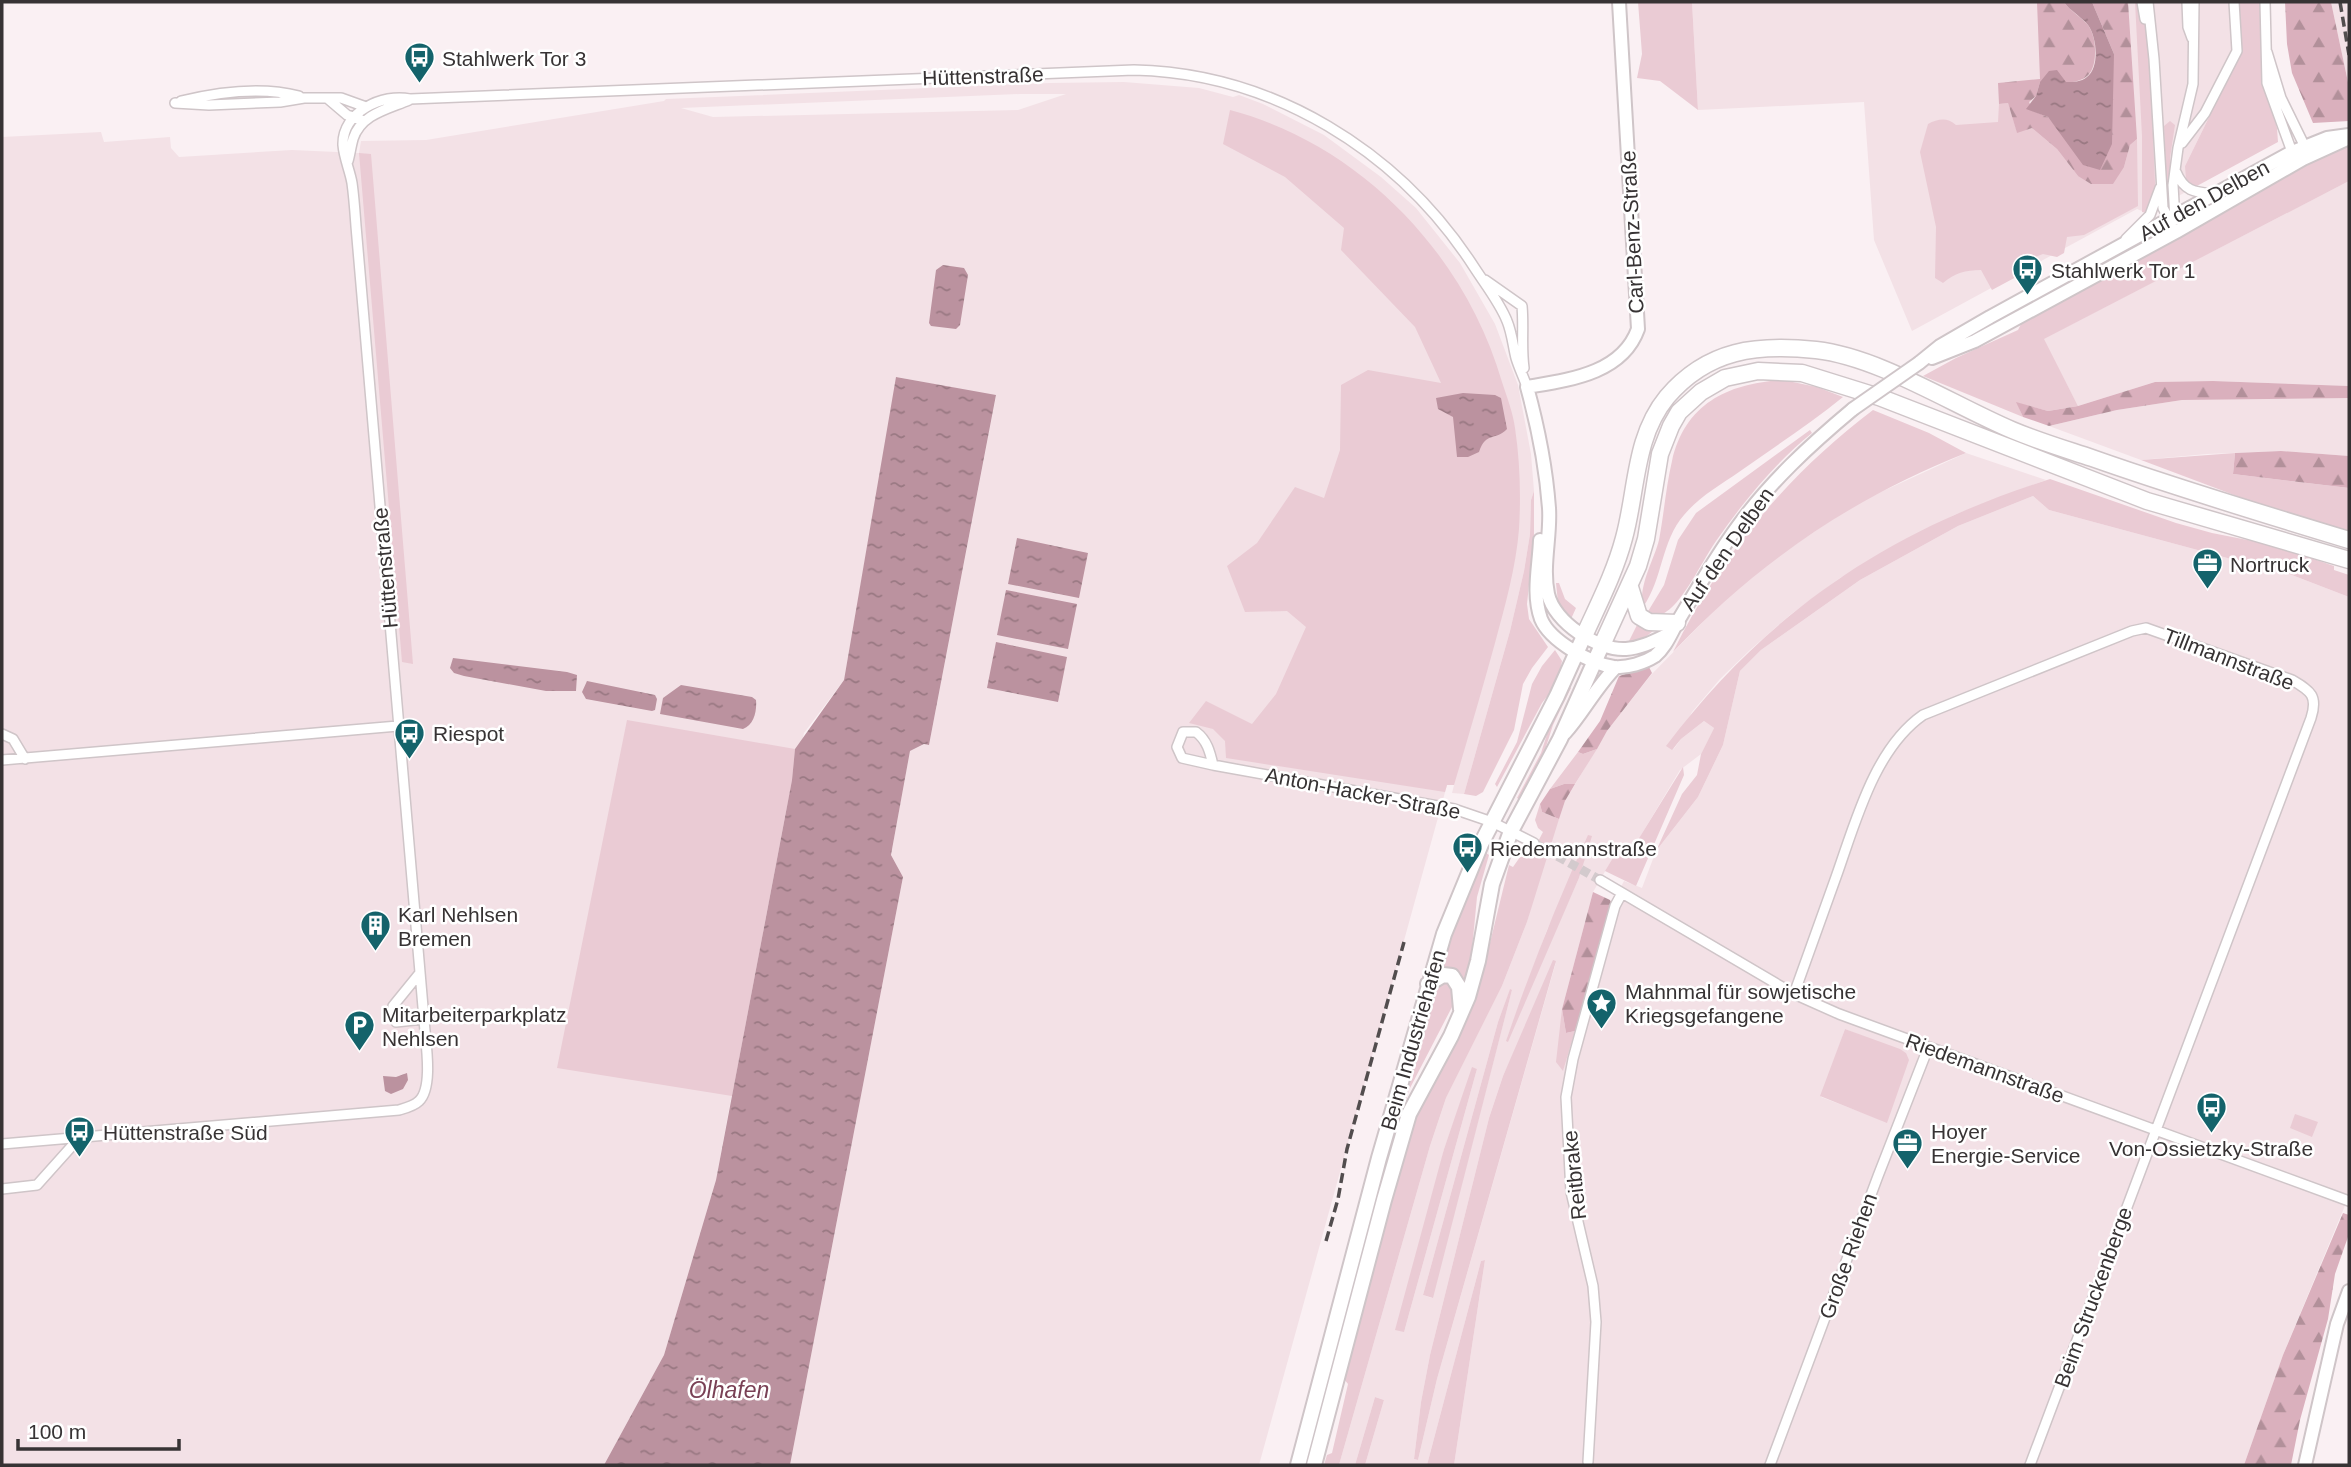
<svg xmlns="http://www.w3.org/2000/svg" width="2351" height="1467" viewBox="0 0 2351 1467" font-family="Helvetica,sans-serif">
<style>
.built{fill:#f3e1e6;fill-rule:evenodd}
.green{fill:#eacbd4}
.forest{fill:url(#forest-firs)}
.water{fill:url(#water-ripples)}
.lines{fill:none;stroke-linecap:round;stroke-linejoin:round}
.street-tunnel{stroke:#d3cacd;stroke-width:9;stroke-dasharray:9 4.5;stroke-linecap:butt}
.street-casing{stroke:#cfc5c8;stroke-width:12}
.secondary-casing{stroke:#cfc5c8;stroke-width:16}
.primary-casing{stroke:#cfc5c8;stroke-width:18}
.highway-casing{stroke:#cfc5c8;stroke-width:19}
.street{stroke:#fff;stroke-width:9}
.secondary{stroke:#fff;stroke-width:12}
.primary{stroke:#fff;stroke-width:14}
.highway{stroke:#fff;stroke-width:16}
.rail{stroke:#524d4e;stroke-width:3.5;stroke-dasharray:10 5;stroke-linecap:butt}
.secondary-bridge-casing{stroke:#cfc5c8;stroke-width:16;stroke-linecap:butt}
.secondary-bridge{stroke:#fff;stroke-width:12}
.labels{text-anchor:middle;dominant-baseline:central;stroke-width:5;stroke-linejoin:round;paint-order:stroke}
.poi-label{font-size:21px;fill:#373334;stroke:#fff;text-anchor:start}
.street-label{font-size:21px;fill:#373334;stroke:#fff}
.water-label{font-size:23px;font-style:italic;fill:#794055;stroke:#fff}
</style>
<defs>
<pattern id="forest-firs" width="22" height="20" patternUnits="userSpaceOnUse" patternTransform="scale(1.75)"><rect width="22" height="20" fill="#dab0bd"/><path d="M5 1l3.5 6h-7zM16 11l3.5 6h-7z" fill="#b2909a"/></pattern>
<pattern id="water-ripples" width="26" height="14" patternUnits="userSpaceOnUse" patternTransform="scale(1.75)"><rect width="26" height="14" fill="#bb929f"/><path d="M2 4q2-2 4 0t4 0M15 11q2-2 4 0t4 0" fill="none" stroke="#997882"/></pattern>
</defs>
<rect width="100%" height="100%" fill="#faf0f3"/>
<path class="built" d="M 1692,2 L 2238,2 L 2241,52 L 2185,166 L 2195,187 L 2147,213 L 2137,209 L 1912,331 L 1874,240 L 1864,102 L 1698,110 Z
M 2331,2 L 2346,2 L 2349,22 L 2349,87 Z
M 1124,82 L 1199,88 L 1233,97 L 1239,95 L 1263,104 L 1324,135 L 1381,177 L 1416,208 L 1460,263 L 1495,324 L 1518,385 L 1531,454 L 1534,491 L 1531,500 L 1530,534 L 1524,571 L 1510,631 L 1464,794 L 1452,793 L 1454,785 L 1447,785 L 1259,1465 L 790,1465 L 903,877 L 891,855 L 910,751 L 925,744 L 929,745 L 996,396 L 897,377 L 844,680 L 804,733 L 779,840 L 716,1180 L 664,1355 L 604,1465 L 2,1465 L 2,137 L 101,132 L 104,142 L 170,137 L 171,148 L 179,157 L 292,150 L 359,153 L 361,141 L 426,140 L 664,101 L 666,99 L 1050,83 ZM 1020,94 L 1066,94 L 1018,110 L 713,117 L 681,108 Z
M 2349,181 L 2349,386 L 2213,381 L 2155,382 L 2078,406 L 2043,339 Z
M 2259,398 L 2349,398 L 2349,456 L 2281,451 L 2207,454 L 2141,460 L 2049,426 L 2117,410 L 2182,400 Z
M 1966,453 L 2046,480 L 1954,515 L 1840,578 L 1790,615 L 1750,650 L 1720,679 L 1692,712 L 1673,750 L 1681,739 L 1704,721 L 1714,728 L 1701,754 L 1680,770 L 1628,857 L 1617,851 L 1593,892 L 1562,1009 L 1563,1070 L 1612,904 L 1624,881 L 1642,888 L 1656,851 L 1698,797 L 1723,745 L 1740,671 L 1761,650 L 1860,580 L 1958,526 L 2033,496 L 2049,510 L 2231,559 L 2261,563 L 2349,597 L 2349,1196 L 2283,1355 L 2244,1465 L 1454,1465 L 1485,1260 L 1481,1261 L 1427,1465 L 1365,1465 L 1384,1400 L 1375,1397 L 1355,1465 L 1339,1465 L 1430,1146 L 1446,1098 L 1502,986 L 1527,922 L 1543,863 L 1565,801 L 1607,731 L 1650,676 L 1735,589 L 1780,555 L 1857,503 ZM 1591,836 L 1579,878 L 1506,1041 L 1547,930 ZM 1556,962 L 1437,1379 L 1418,1460 L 1414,1459 L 1421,1402 L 1430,1355 L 1489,1118 L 1503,1076 ZM 1510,990 L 1512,990 L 1432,1298 L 1423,1295 L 1498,1022 ZM 1845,1029 L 1906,1053 L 1887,1122 L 1821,1097 ZM 1473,1068 L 1477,1069 L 1404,1332 L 1444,1149 Z"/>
<path class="green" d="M 1638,2 L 1692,2 L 1698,110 L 1660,81 L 1637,78 L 1642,54 Z
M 2135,2 L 2141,2 L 2149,40 L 2155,183 L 2155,194 L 2147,213 L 2142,212 L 2142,136 Z
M 2238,2 L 2260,2 L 2264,82 L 2277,128 L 2278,142 L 2195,187 L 2186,179 L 2185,166 L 2241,52 Z
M 2008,103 L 2017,132 L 2032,128 L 2057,149 L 2078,176 L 2124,167 L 2130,145 L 2137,139 L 2138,206 L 2084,235 L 2067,237 L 2064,253 L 2057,257 L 2043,254 L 2027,260 L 2018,276 L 1992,290 L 1981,270 C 1965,270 1955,273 1943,283 L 1935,278 L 1936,227 L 1920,152 L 1928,124 C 1938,119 1947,117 1956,125 L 1998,122 L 1999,104 Z
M 1230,110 C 1360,144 1465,254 1502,382 C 1507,397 1513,413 1515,428 C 1520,461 1521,496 1519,529 C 1516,567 1505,606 1495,643 C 1482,690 1468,738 1454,785 L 1447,785 L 1445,792 L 1226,758 L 1225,741 L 1213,729 L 1189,723 L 1206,701 L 1252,724 L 1276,694 L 1306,627 L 1287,611 L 1245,612 L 1227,566 L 1257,543 L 1295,487 L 1324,498 L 1340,450 L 1341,385 L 1368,370 L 1441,383 L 1415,327 L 1341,250 L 1344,228 L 1285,177 L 1223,144 Z
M 2170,121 L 2175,125 L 2170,158 L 2171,200 L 2167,202 L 2164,126 Z
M 2349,145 L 2349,181 L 2044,339 L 2078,406 L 2048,411 L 2017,403 L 2023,417 L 1923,376 L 1956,358 L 2018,330 L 2021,324 L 2320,158 Z
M 359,153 L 371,154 L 413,664 L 402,662 Z
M 1783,380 L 1817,387 L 1843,397 C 1810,424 1774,447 1739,472 C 1720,485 1699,497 1684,515 C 1661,541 1663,579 1643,607 C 1638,586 1654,560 1659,540 C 1664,514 1666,486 1672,461 C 1685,403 1729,383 1783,380 Z
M 1873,410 L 1929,433 L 1966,453 C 1852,498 1757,563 1673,652 C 1720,556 1787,475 1873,410 Z
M 1810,430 L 1812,433 C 1775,463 1743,502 1716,541 C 1703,560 1687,594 1671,608 C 1663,615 1656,618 1647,613 L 1664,585 L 1678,540 L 1696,513 Z
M 2235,453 L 2233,474 L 2349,488 L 2349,531 L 2266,507 L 2141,460 Z
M 2050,479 L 2176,523 L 2212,533 L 2273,545 L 2334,566 L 2334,570 L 2349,575 L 2349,597 L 2261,563 L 2231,559 L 2049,510 L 2033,496 L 1958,526 L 1860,580 L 1761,650 L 1740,671 L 1723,745 L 1698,797 L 1656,851 L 1682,794 L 1697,775 L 1701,754 L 1714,728 L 1704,721 L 1681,739 L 1672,750 L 1666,746 C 1768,611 1889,530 2050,479 Z
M 1534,491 L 1534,537 L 1527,604 L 1529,619 L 1548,647 L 1532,668 L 1523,684 L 1514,730 L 1483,792 L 1476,796 L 1464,794 L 1510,631 L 1524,571 L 1530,534 L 1531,500 Z
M 1556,583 L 1559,583 L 1565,599 L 1576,608 L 1571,619 L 1558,603 Z
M 1638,623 L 1653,631 L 1643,639 L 1628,643 Z
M 1555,650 L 1562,661 L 1558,682 L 1542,703 L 1497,787 L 1495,784 L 1517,742 L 1532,684 L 1542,666 Z
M 1568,686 L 1571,688 L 1553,725 L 1543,756 L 1520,800 L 1517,798 L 1541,753 L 1550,725 Z
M 627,720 L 795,749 L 792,780 L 732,1096 L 557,1068 Z
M 1597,749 L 1575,784 L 1564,784 L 1550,789 L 1578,752 L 1583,754 Z
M 1683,767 L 1684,775 L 1636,886 L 1605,871 L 1617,851 L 1628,856 Z
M 1540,804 L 1542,812 L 1559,819 L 1527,922 L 1502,986 L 1446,1098 L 1430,1146 L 1339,1465 L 1324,1465 L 1327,1455 L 1332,1453 L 1348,1384 L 1344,1379 L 1385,1217 L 1416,1114 L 1463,1027 L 1488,951 L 1509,865 L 1513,867 L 1520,857 L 1531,855 L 1543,832 L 1538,828 L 1535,820 Z
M 1588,835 L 1592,836 L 1579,878 L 1508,1042 L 1506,1041 C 1530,971 1557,902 1588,835 Z
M 1485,852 L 1489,855 L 1477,897 L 1470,970 L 1465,985 L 1454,970 L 1441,967 L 1449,938 Z
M 1553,960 L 1556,961 L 1437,1379 L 1418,1460 L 1414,1459 L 1421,1402 L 1430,1355 L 1489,1118 L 1503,1076 Z
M 1443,982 C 1455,985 1454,996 1452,1007 L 1409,1090 L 1398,1126 L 1308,1465 L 1305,1465 L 1430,998 L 1438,985 Z
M 1510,989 L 1512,990 L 1433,1298 L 1423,1295 L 1498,1022 Z
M 1562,1009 L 1566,1033 L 1575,1031 L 1563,1071 L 1556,1062 Z
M 1845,1029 L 1900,1049 L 1906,1053 L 1909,1060 L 1887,1123 L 1820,1096 Z
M 1472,1067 L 1477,1069 L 1404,1332 L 1395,1330 L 1444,1149 Z
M 2295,1114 L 2318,1122 L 2312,1137 L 2290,1128 Z
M 1485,1260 L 1454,1465 L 1427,1465 L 1481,1261 Z
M 1375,1397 L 1384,1400 L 1365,1465 L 1355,1465 Z"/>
<path class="forest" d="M 2037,2 L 2064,2 C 2070,11 2080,16 2087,24 C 2093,31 2095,42 2095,50 C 2096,89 2069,82 2040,82 L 2036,96 L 2029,102 L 2033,111 L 2048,117 L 2066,139 L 2114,54 L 2092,2 L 2128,2 L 2137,139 L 2130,145 L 2124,167 L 2113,184 L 2091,184 L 2078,176 L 2057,149 L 2032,128 L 2017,133 L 2008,103 L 1999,104 L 1998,83 L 2040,79 Z
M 2285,2 L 2331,2 L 2349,87 L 2349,121 L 2313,123 L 2292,73 L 2287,44 Z
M 2213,381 L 2349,386 L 2349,398 L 2182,400 L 2117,410 L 2049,426 L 2023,417 L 2016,402 L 2048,411 L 2078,406 L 2155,382 Z
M 2281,451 L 2349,456 L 2349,488 L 2233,474 L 2235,453 Z
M 1649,667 L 1652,673 L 1607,731 L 1597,749 L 1583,754 L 1578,752 L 1600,721 L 1619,676 Z
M 1564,784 L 1575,784 L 1565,801 L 1559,819 L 1542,812 L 1540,804 L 1550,789 Z
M 1593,892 L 1610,900 L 1612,904 L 1575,1031 L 1566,1033 L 1562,1009 Z
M 2343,1213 L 2349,1215 L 2349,1234 L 2335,1274 L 2328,1319 L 2300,1420 L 2291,1465 L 2244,1465 L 2283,1355 Z"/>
<path class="water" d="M 2064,2 L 2092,2 L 2114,54 L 2112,144 L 2100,170 L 2083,165 L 2048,117 L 2026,109 L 2036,96 L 2040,82 L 2049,71 L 2057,70 L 2066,82 C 2073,82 2081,82 2087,77 C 2100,67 2097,37 2088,25 C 2081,16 2070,11 2064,2 Z
M 943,265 L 964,268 L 968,275 L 960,325 L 956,329 L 931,326 L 929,323 L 936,270 Z
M 896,377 L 996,395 L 929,745 L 924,744 L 910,751 L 891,855 L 903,877 L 790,1465 L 604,1465 L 664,1355 L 716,1180 L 792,780 L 795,749 L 844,680 Z
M 1463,393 L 1495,395 L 1501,398 L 1507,429 C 1496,441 1486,431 1479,452 L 1468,457 L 1457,457 L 1453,417 L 1438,409 L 1436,398 Z
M 1017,538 L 1088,553 L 1079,598 L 1008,584 Z
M 1006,590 L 1077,604 L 1068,649 L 997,635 Z
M 996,642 L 1067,657 L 1058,702 L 987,688 Z
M 453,658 L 567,672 L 577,675 L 576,691 L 546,691 L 464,676 L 454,673 L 450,668 Z
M 587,681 L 655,695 L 657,699 L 655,710 L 652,711 L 586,699 L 582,692 Z
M 681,685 L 752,697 L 756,700 C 757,711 754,725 743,729 L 660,714 L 663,698 Z
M 407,1073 L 408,1080 L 403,1089 L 391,1094 L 385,1091 L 383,1076 L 396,1077 Z"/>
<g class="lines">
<path class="street-tunnel" d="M 1534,843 L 1600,880"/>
<defs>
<path id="street" d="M 2142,2 L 2145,19
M 2148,2 L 2154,59 L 2163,208 L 2176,232
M 2187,2 L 2188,27 L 2192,38
M 2265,2 L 2267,83 L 2292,152 L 2296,154
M 2267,52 L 2281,98 L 2305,147 L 2304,151
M 327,98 L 347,115 L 360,119
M 181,101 C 218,92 261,86 299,96
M 175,103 L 209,105 L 280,102 L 304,98 L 341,98 L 366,107
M 2182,143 L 2205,113 L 2237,51 L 2234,2
M 348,161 C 350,154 351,146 353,139 C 361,114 388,109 409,100
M 2176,172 C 2184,191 2194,192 2213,194
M 2175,220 L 2173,185 L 2178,148 L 2193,84 L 2194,2
M 2126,239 L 2150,215 L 2160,188
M 1485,280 L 1522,306 C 1524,327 1521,347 1524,368
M 2,734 L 13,739 L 25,759
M 2,760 L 398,726
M 1213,765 C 1210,752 1207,740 1196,732 L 1183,732 L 1177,747 L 1182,758 L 1213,765 L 1454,809 L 1492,822 L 1534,843
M 1600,880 L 1794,994 L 1839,1014 L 2349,1201
M 419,974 L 393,1006 L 396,1022 L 424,1019
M 1794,994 C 1808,955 1822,916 1836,877 C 1855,824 1874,749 1923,715 L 2132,631 L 2146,628 L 2292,680 C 2311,691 2318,696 2311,718 L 2030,1465
M 2,1144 L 399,1110 C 406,1108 414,1106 419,1101 C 434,1087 425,1039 424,1019 L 356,226 C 355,212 354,197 352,183 C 350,171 344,158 343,145 C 342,112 383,93 410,99 L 1134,70 C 1273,73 1399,151 1474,267 C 1485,284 1500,303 1507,321 C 1512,333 1513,346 1516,358 C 1519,368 1524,378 1527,387
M 2,1189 L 37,1185 L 80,1137
M 1588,1462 L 1596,1322 L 1593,1286 L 1571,1192 L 1566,1097 L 1573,1059 L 1615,906 L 1622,893
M 1770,1465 L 1878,1176 L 1928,1048"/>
<path id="secondary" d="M 1619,2 L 1638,329 C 1622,374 1568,380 1527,387 C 1538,427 1546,467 1549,508 C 1551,536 1542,566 1548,594 C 1554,622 1598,651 1626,649 C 1642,648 1656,640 1671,633
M 1932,358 L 1975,341 L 2176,232 L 2303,159 L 2349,138
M 1919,363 L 1940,346 L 1990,317 L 2292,152 L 2327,138 L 2349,135
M 1540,540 C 1539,566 1532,594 1541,619 C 1550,641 1591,664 1614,667 C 1628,668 1644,663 1655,656 C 1666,647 1671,633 1678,621 C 1697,589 1716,556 1738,526 C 1771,481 1810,445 1853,409
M 1565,733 C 1583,713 1596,687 1616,667
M 2305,1465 L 2337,1324 L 2349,1291"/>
<path id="primary" d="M 1428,984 L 1443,975 L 1452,976 L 1459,987 L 1461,1009
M 1298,1465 L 1379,1158 L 1444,934 L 1481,844 L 1557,696 L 1584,636
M 1314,1465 L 1384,1200 L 1409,1114 L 1451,1036 L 1468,997 L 1478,961 L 1492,884 L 1511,831 L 1560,739 L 1602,645"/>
<path id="highway" d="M 1630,587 L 1639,616 L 1649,622 L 1677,623
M 1584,636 C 1599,603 1615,572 1624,538 C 1637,491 1634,437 1667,397 C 1708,349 1757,344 1816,350 C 1879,357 1953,405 2012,430 C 2038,441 2065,449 2092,458 C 2177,488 2263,514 2349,540
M 1602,645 L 1638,566 L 1646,539 L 1660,454 L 1671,426 L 1679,412 L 1701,392 L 1725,378 L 1758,371 L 1802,373 L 1879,397 L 2147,501 L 2349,560"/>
</defs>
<use href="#street" class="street-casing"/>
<use href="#secondary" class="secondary-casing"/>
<use href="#primary" class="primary-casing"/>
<use href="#highway" class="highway-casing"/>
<use href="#street" class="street"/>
<use href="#secondary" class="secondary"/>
<use href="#primary" class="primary"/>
<use href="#highway" class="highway"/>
<path class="rail" d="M 2340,2 L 2349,55
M 1326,1241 L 1338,1199 L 1347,1149 L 1404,942"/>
<defs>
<path id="secondary-bridge" d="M 1853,409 L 1919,363"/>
</defs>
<use href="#secondary-bridge" class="secondary-bridge-casing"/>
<use href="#secondary-bridge" class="secondary-bridge"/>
</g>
<defs>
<symbol id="bus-pin" viewBox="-11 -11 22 30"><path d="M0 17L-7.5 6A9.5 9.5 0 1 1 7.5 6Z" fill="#14636b" stroke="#fff"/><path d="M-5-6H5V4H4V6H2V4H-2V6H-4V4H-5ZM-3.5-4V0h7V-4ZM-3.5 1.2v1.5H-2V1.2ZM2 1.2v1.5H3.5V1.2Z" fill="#fff"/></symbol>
<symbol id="office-pin" viewBox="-11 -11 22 30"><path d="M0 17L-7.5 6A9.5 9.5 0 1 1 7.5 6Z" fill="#14636b" stroke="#fff"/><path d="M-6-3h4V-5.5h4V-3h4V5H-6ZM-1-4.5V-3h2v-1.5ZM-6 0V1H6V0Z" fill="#fff"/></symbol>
<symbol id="building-pin" viewBox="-11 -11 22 30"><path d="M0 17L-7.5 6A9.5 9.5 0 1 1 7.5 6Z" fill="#14636b" stroke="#fff"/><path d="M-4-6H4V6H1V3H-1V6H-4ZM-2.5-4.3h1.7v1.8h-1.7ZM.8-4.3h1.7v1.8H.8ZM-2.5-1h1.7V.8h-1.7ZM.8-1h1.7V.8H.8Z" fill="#fff"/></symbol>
<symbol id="sight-pin" viewBox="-11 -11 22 30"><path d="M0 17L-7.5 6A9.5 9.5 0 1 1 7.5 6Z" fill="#14636b" stroke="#fff"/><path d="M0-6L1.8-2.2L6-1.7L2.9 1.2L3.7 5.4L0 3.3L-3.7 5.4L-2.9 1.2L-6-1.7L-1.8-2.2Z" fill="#fff"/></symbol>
<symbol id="parking-pin" viewBox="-11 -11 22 30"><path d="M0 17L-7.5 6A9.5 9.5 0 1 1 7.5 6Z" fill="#14636b" stroke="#fff"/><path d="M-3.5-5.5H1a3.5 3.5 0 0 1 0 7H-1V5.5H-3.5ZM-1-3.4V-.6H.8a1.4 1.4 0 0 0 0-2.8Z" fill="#fff"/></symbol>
</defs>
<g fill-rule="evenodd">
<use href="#bus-pin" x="402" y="40" width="35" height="47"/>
<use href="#bus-pin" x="2010" y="252" width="35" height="47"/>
<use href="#office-pin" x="2190" y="546" width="35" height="47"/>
<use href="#bus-pin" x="392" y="716" width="35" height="47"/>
<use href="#bus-pin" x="1450" y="830" width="35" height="47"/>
<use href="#building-pin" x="358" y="908" width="35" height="47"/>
<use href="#sight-pin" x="1584" y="986" width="35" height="47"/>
<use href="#parking-pin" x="342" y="1008" width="35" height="47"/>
<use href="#bus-pin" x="2194" y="1090" width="35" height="47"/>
<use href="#bus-pin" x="62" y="1114" width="35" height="47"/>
<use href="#office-pin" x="1890" y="1126" width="35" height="47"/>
</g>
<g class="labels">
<g class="poi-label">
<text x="442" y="58">Stahlwerk Tor 3</text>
<text x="2051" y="270">Stahlwerk Tor 1</text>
<text x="2230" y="564">Nortruck</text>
<text x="433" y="733">Riespot</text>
<text x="1490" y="848">Riedemannstraße</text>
<text x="398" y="914">Karl Nehlsen<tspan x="398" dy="24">Bremen</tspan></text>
<text x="1625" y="991">Mahnmal für sowjetische<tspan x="1625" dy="24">Kriegsgefangene</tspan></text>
<text x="382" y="1014">Mitarbeiterparkplatz<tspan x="382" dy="24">Nehlsen</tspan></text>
<text x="1931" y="1131">Hoyer<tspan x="1931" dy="24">Energie-Service</tspan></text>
<text x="103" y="1132">Hüttenstraße Süd</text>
<text x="2211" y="1148" text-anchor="middle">Von-Ossietzky-Straße</text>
</g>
<g class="street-label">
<text transform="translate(983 76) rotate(-2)">Hüttenstraße</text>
<text transform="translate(2204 200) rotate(-29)">Auf den Delben</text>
<text transform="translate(1632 232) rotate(-93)">Carl-Benz-Straße</text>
<text transform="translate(1727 549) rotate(-55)">Auf den Delben</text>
<text transform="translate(385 568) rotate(-95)">Hüttenstraße</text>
<text transform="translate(2229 659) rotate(21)">Tillmannstraße</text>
<text transform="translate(1363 793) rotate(11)">Anton-Hacker-Straße</text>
<text transform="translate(1413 1040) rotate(-74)">Beim Industriehafen</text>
<text transform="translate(1985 1068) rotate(20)">Riedemannstraße</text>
<text transform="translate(1574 1175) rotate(-96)">Reitbrake</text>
<text transform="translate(1848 1256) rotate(-70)">Große Riehen</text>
<text transform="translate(2093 1297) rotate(-70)">Beim Struckenberge</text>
</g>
<g class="water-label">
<text x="729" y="1390">Ölhafen</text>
</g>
</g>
<rect width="2351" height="1467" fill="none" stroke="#373334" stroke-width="7"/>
<path d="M18 1439v10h161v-10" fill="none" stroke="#373334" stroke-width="3.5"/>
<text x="28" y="1439" font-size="21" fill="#373334" stroke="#ffffff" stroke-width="5" paint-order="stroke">100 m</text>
</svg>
